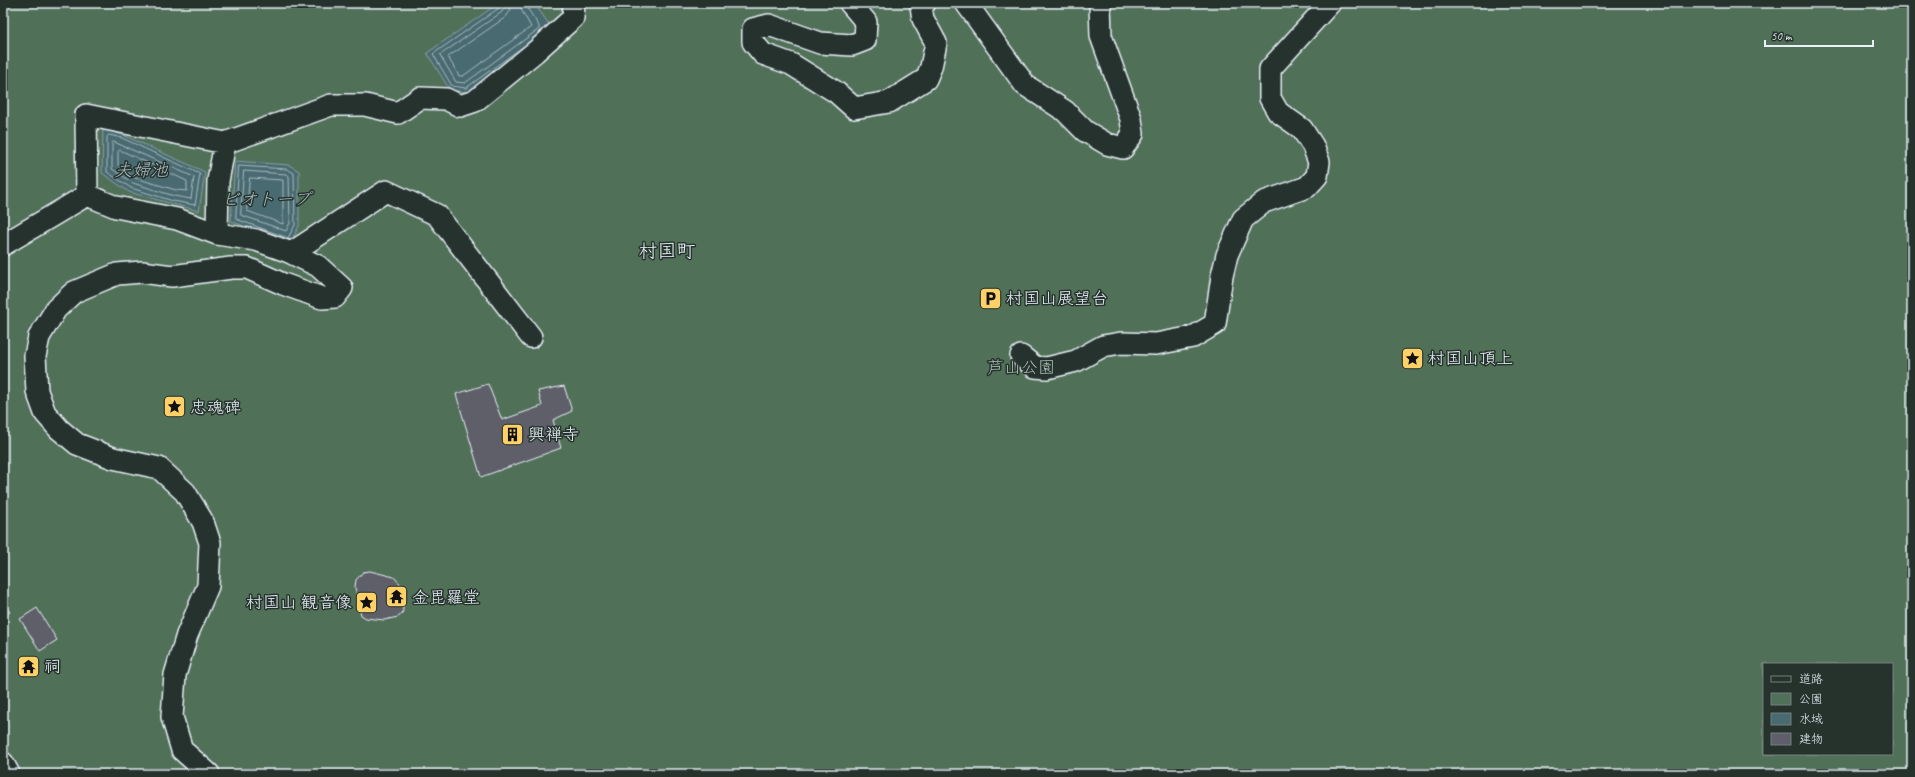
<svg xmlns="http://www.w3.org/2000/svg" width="1915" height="777" viewBox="0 0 1915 777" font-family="Caveat,'Klee One',sans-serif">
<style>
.green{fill:#517059;stroke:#9cb0a8;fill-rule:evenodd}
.water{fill:#496a70;stroke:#89a0a6}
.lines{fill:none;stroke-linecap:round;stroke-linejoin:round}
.shore{stroke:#a8bbc2;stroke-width:1}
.building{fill:#5f5e6a;stroke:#e8f1f8}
.minor-casing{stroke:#e8f1f8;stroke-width:24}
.minor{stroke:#26332d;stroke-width:21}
.labels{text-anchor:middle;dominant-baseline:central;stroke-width:3;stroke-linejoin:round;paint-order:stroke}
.poi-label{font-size:17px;fill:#e8f1f8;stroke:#26332d;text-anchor:start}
.park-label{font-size:17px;fill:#acbdb8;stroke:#26332d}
.water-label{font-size:18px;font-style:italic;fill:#a8bbc2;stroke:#26332d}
.quarter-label{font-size:19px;fill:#e8f1f8;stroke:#26332d}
</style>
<rect width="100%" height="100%" fill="#26332d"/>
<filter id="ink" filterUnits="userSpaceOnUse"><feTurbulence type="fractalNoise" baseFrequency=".025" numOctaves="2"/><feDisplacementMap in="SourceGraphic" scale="8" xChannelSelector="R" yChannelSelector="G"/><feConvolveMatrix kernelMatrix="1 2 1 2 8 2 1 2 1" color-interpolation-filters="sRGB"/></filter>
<g filter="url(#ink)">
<path class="green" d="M 3,3 L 1912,3 L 1912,774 L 20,774 L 3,743 ZM 1764,664 L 1892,664 L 1892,754 L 1764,754 Z"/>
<path class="water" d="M 499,3 L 534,3 L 553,30 L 467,92 L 450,90 L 427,53 Z
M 103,129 L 123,135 L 205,172 L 199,211 L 129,192 L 102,173 Z
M 235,161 L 289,165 L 299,171 L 299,226 L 290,244 L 231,221 Z"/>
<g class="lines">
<path class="shore" d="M 501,3 L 499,8 L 433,54 L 452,86 L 466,88 L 528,43
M 506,3 L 502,12 L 440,55 L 456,82 L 465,83 L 539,29 L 539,26 L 528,9 L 526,3
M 512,3 L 510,11 L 506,17 L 448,57 L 459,76 L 463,76 L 531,27 L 522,11 L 520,3
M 109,135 L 122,138 L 200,174 L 195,205 L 173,201 L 131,188 L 107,172 L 107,137 Z
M 114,142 L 194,177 L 191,199 L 174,196 L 133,183 L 112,169 L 112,143 Z
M 120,150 L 187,181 L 187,191 L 176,190 L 135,178 L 118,165 L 118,152 Z
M 239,166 L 287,169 L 294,173 L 295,225 L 288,238 L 236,219 Z
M 244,171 L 286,174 L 289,176 L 290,223 L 286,231 L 241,215 Z
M 250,178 L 283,180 L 283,224 L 247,211 Z"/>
</g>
<path class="building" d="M 488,384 L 502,420 L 542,406 L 538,391 L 564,386 L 572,411 L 553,420 L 561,448 L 481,477 L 456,394 Z
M 370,571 L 394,577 L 401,585 L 403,610 L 402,614 L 398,617 L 384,620 L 366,618 L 361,615 L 355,587 L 356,580 L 363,572 Z
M 4,605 L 10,612 L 3,617 L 3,606 Z
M 37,608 L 57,640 L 40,651 L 20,619 Z
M 25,664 L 30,664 L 30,668 L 25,668 Z"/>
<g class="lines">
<defs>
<path id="minor" d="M 850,3 L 866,22 L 865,40 L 852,45 L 820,43 L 769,25 L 753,29 L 753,42 L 763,54 L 791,64 L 836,92 L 854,108 L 889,102 L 926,79 L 931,67 L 936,43 L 923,19 L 921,6 L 925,3
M 966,3 L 1025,85 L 1065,111 L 1085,131 L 1107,144 L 1123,148 L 1133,134 L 1131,119 L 1101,36 L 1100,3
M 87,195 L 86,115 L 225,143 L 331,105 L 365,105 L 398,113 L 420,98 L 446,99 L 460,106 L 475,101 L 535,52 L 573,18 L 574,3
M 217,234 L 218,181 L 225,143
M 3,245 L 87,195 L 116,207 L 177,219 L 217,234 L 256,240 L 289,252 L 318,266 L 342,288 L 335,297 L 322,298 L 283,284 L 247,268 L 231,268 L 172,276 L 142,272 L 117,274 L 74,292 L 56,309 L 39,337 L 35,356 L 37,391 L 45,413 L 59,429 L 77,444 L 113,458 L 159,468 L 185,492 L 203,522 L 210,543 L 208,586 L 187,635 L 175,675 L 172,717 L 182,750 L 209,774
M 291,253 L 386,191 L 437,215 L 531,337
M 1021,356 L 1035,367 L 1047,368 L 1076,361 L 1103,346 L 1121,343 L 1156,344 L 1193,337 L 1215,324 L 1222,276 L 1227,255 L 1243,219 L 1264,202 L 1307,187 L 1317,176 L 1319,162 L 1313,146 L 1302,129 L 1278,112 L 1270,98 L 1270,69 L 1330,3
M 3,763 L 9,774"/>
</defs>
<use href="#minor" class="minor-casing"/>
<use href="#minor" class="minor"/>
</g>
</g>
<defs>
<symbol id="parking-square" viewBox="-11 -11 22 22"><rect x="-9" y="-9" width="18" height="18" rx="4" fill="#ffd166" stroke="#26332d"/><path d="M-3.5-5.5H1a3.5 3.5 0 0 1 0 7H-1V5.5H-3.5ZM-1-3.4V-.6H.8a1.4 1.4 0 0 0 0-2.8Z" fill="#111"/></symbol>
<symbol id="sight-square" viewBox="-11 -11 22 22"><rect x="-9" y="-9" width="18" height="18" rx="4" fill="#ffd166" stroke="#26332d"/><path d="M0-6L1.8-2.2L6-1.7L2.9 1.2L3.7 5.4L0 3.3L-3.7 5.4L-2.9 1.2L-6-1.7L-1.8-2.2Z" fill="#111"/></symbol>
<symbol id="building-square" viewBox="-11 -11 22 22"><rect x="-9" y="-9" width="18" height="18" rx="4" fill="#ffd166" stroke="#26332d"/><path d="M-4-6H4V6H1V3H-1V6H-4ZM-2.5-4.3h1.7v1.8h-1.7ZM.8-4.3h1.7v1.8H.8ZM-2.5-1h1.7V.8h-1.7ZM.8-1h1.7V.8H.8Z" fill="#111"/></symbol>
<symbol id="temple-square" viewBox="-11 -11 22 22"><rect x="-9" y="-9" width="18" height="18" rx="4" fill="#ffd166" stroke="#26332d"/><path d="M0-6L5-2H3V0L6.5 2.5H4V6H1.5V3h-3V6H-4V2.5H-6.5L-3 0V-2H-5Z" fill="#111"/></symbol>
</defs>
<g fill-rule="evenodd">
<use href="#parking-square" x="978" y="286" width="25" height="25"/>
<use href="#sight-square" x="1400" y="346" width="25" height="25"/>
<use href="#sight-square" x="162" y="394" width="25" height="25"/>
<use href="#building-square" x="500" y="422" width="25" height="25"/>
<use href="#temple-square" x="384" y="584" width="25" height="25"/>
<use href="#sight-square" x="354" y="590" width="25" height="25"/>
<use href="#temple-square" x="16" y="654" width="25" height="25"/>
</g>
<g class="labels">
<g class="poi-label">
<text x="1006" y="298">村国山展望台</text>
<text x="1428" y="358">村国山頂上</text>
<text x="190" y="407">忠魂碑</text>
<text x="528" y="434">興禅寺</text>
<text x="412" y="597">金毘羅堂</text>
<text x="352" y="602" text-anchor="end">村国山 観音像</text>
<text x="44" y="666">祠</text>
</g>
<g class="park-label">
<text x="1021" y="367">芦山公園</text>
</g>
<g class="water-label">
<text x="141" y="170">夫婦池</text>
<text x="266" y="199">ビオトープ</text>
</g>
<g class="quarter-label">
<text x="667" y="251">村国町</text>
</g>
</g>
<rect width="1915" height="777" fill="none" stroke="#26332d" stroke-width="16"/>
<rect x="8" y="8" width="1899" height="761" fill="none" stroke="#e8f1f8" stroke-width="1.5" filter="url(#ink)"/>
<rect x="1763" y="663" width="130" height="92" fill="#26332d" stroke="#747f7e"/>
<rect x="1771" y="676" width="20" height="6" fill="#26332d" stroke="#747f7e"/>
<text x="1799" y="683" font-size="12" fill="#e8f1f8">道路</text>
<rect x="1771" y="693" width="20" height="12" fill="#517059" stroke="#747f7e"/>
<text x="1799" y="703" font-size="12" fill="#e8f1f8">公園</text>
<rect x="1771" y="713" width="20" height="12" fill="#496a70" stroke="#747f7e"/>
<text x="1799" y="723" font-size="12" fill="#e8f1f8">水域</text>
<rect x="1771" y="733" width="20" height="12" fill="#5f5e6a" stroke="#747f7e"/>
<text x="1799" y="743" font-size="12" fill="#e8f1f8">建物</text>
<path d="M1765 40v6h108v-6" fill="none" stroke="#e8f1f8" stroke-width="2"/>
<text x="1771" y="40" font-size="12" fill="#e8f1f8" stroke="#26332d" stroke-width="3" paint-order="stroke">50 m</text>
</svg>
